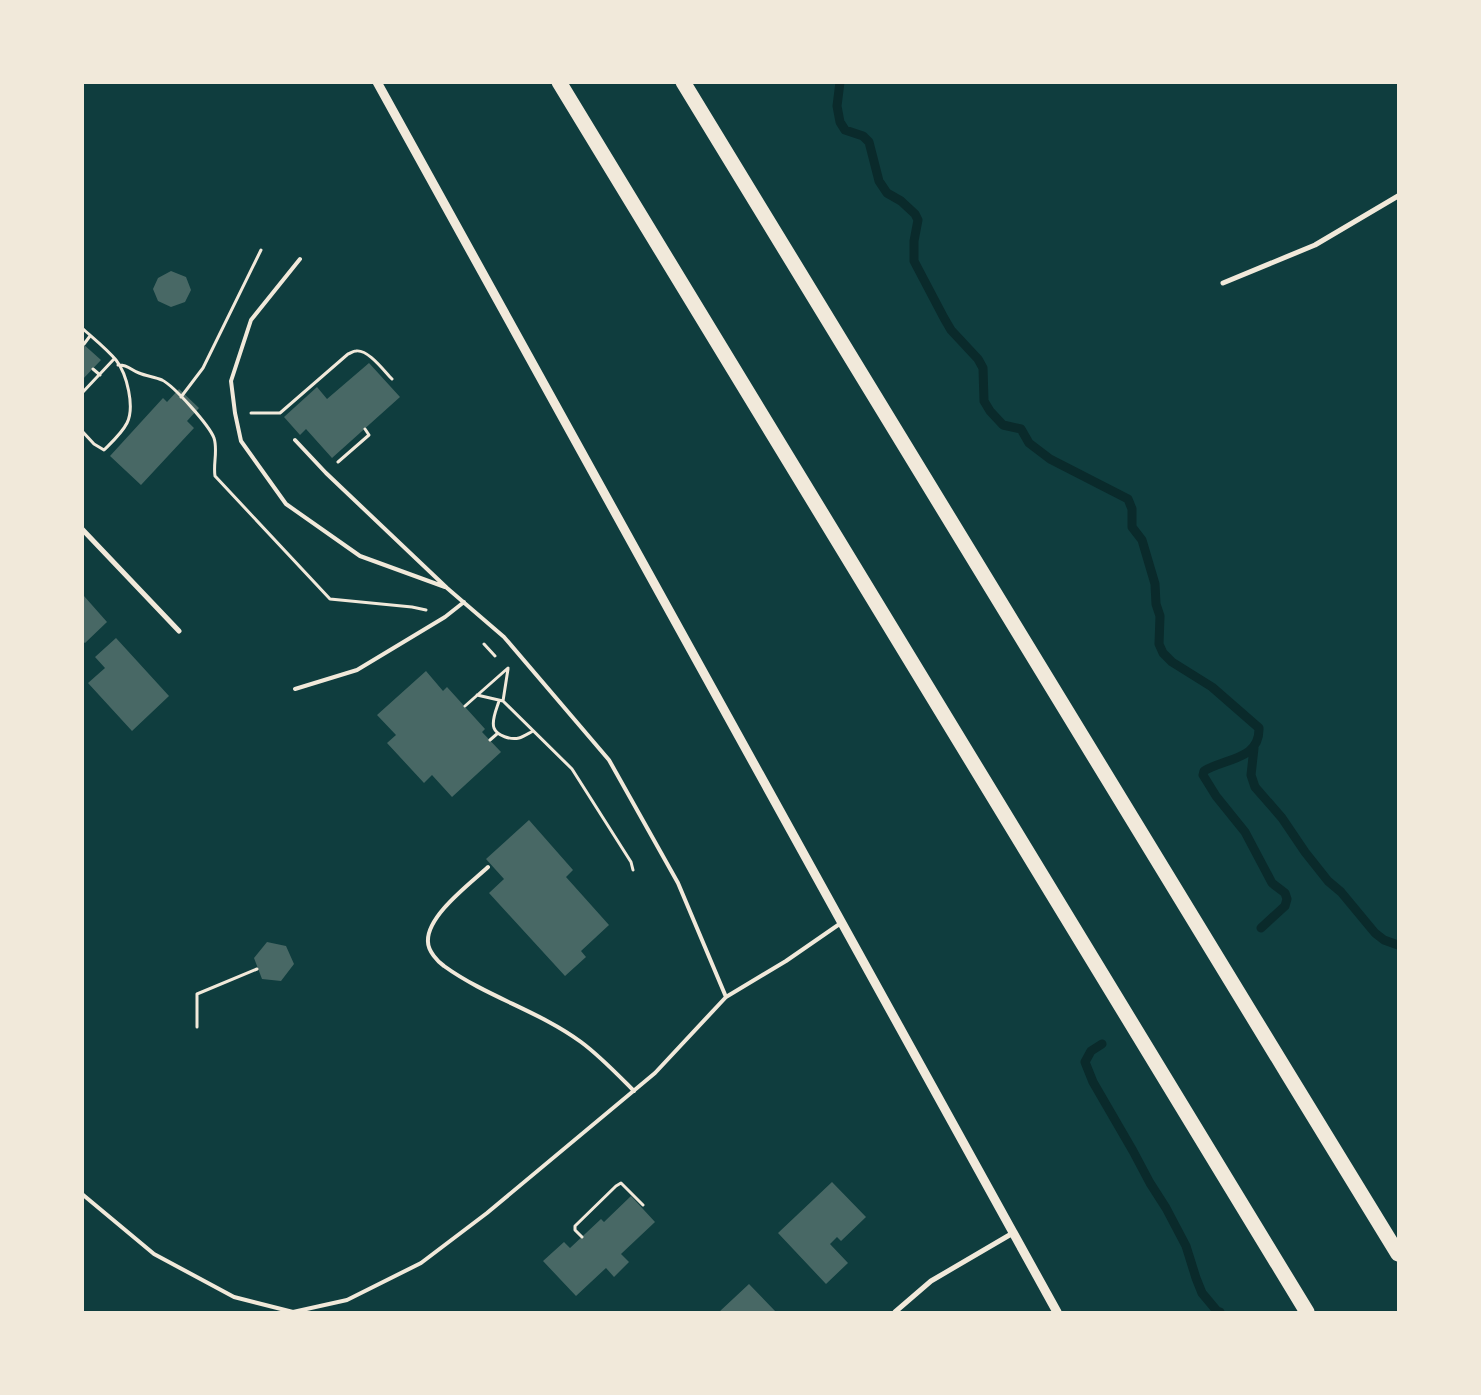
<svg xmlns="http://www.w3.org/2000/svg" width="1481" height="1395" viewBox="0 0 1481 1395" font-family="'Open Sans',sans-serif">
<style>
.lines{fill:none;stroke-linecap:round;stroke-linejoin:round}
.stream{stroke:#0a2a2b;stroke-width:9}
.building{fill:#486865}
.path{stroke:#f1e9da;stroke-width:3}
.service{stroke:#f1e9da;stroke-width:4}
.minor{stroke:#f1e9da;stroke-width:5}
.tertiary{stroke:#f1e9da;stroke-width:9}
.motorway{stroke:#f1e9da;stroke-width:15}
</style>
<rect width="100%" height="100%" fill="#0f3d3e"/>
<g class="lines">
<path class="stream" d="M 840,82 L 837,106 L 840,122 L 845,130 L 863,136 L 869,142 L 879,181 L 887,193 L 901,201 L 915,214 L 918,220 L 914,241 L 914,261 L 944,318 L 951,330 L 978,359 L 983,368 L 984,401 L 990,411 L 1003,425 L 1021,429 L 1029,443 L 1050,459 L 1128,499 L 1132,509 L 1132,527 L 1142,540 L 1155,584 L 1156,604 L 1160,616 L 1159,644 L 1163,653 L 1172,662 L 1212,687 L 1259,728 C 1260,760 1225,758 1204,771 L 1203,775 L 1216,796 L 1245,832 L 1272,883 L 1285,893 L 1287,899 L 1285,906 L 1261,928
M 1254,748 L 1251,775 L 1255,787 L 1282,818 L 1305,852 L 1328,881 L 1341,892 L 1375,933 L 1384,940 L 1398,945
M 1102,1044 L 1091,1051 L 1085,1062 L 1093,1082 L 1133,1151 L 1150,1183 L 1166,1208 L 1186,1246 L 1196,1278 L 1202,1293 L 1217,1311 L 1220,1312"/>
</g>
<path class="building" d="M 171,271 L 186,277 L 191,290 L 185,302 L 171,307 L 158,301 L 153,289 L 158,278 Z
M 82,343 L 101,360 L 82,380 Z
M 369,363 L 400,397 L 332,458 L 306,429 L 300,435 L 284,417 L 317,387 L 327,399 Z
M 179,389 L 199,408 L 187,421 L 194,428 L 141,485 L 110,456 L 163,398 L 167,402 Z
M 84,596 L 107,622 L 85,643 L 82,641 L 82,598 Z
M 116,638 L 169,696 L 132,731 L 88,683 L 105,668 L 95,657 Z
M 426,671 L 443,691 L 447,687 L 485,729 L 482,732 L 501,752 L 452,797 L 432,775 L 424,783 L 387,743 L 396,735 L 377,715 Z
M 529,820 L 573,870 L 566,877 L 609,925 L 581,951 L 586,957 L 565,976 L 489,893 L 504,879 L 486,859 Z
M 267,942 L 286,946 L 294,964 L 281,981 L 262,979 L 254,958 Z
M 832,1182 L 866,1217 L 841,1241 L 837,1237 L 830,1244 L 848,1263 L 826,1284 L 778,1233 Z
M 631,1196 L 655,1222 L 621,1254 L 629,1262 L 614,1277 L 606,1268 L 576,1296 L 543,1261 L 564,1242 L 570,1248 L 601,1219 L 604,1222 Z
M 749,1284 L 776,1312 L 719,1312 Z"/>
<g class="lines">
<path class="path" d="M 82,328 C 93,338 107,349 116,360 C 127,374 135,407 127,423 C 122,433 112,442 104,450 L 94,444 L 82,431
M 84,344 L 90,336
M 118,365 C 127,364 131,370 139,373 C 146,376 155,377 162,380 C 174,386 209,425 214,438 C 218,450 213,464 215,476 L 330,599 L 412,607 L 426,610
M 93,369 L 100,375
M 82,393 L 114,359
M 181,397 L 203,368 L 261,250
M 251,413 L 280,413 L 348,354 C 351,353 353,351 356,351 C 368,349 384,371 392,379
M 338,462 L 369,435 L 365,429
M 484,644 L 495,656
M 477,695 L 503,701 L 572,769 L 631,862 L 633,870
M 499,701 C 497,708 491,720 494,728 C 497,736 511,740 519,738 C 523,737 529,733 533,731
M 503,701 L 508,669
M 465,706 L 508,668
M 490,740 L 498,733
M 197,1027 L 197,994 L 257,969
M 582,1237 L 575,1230 L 575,1226 L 616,1186 L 621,1183 L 643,1205"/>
<path class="service" d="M 300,259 L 251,320 L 231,381 L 235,413 L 241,441 L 286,504 L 360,556 L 445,587
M 295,440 L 326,473 L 447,588 L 504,637 L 609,760 L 678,883 L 726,997
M 295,689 L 357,670 L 445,617 L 464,602
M 488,867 C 471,883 426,916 428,942 C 428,951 438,962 444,966 C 487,997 539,1011 581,1042 C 600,1056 617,1074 634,1091
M 82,1194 L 154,1254 L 234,1297 L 293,1312 L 347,1300 L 421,1263 L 487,1213 L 655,1073 L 726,997 L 786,961 L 841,923"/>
<path class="minor" d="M 1223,283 L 1315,245 L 1398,196
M 82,529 L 179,631
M 895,1312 L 931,1281 L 1013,1233"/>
<path class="tertiary" d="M 377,82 L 1057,1312"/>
<path class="motorway" d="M 559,82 L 1307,1312
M 683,82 C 922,473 1159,864 1398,1254"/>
</g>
<rect width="1481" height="1395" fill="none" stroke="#f1e9da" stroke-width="168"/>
</svg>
